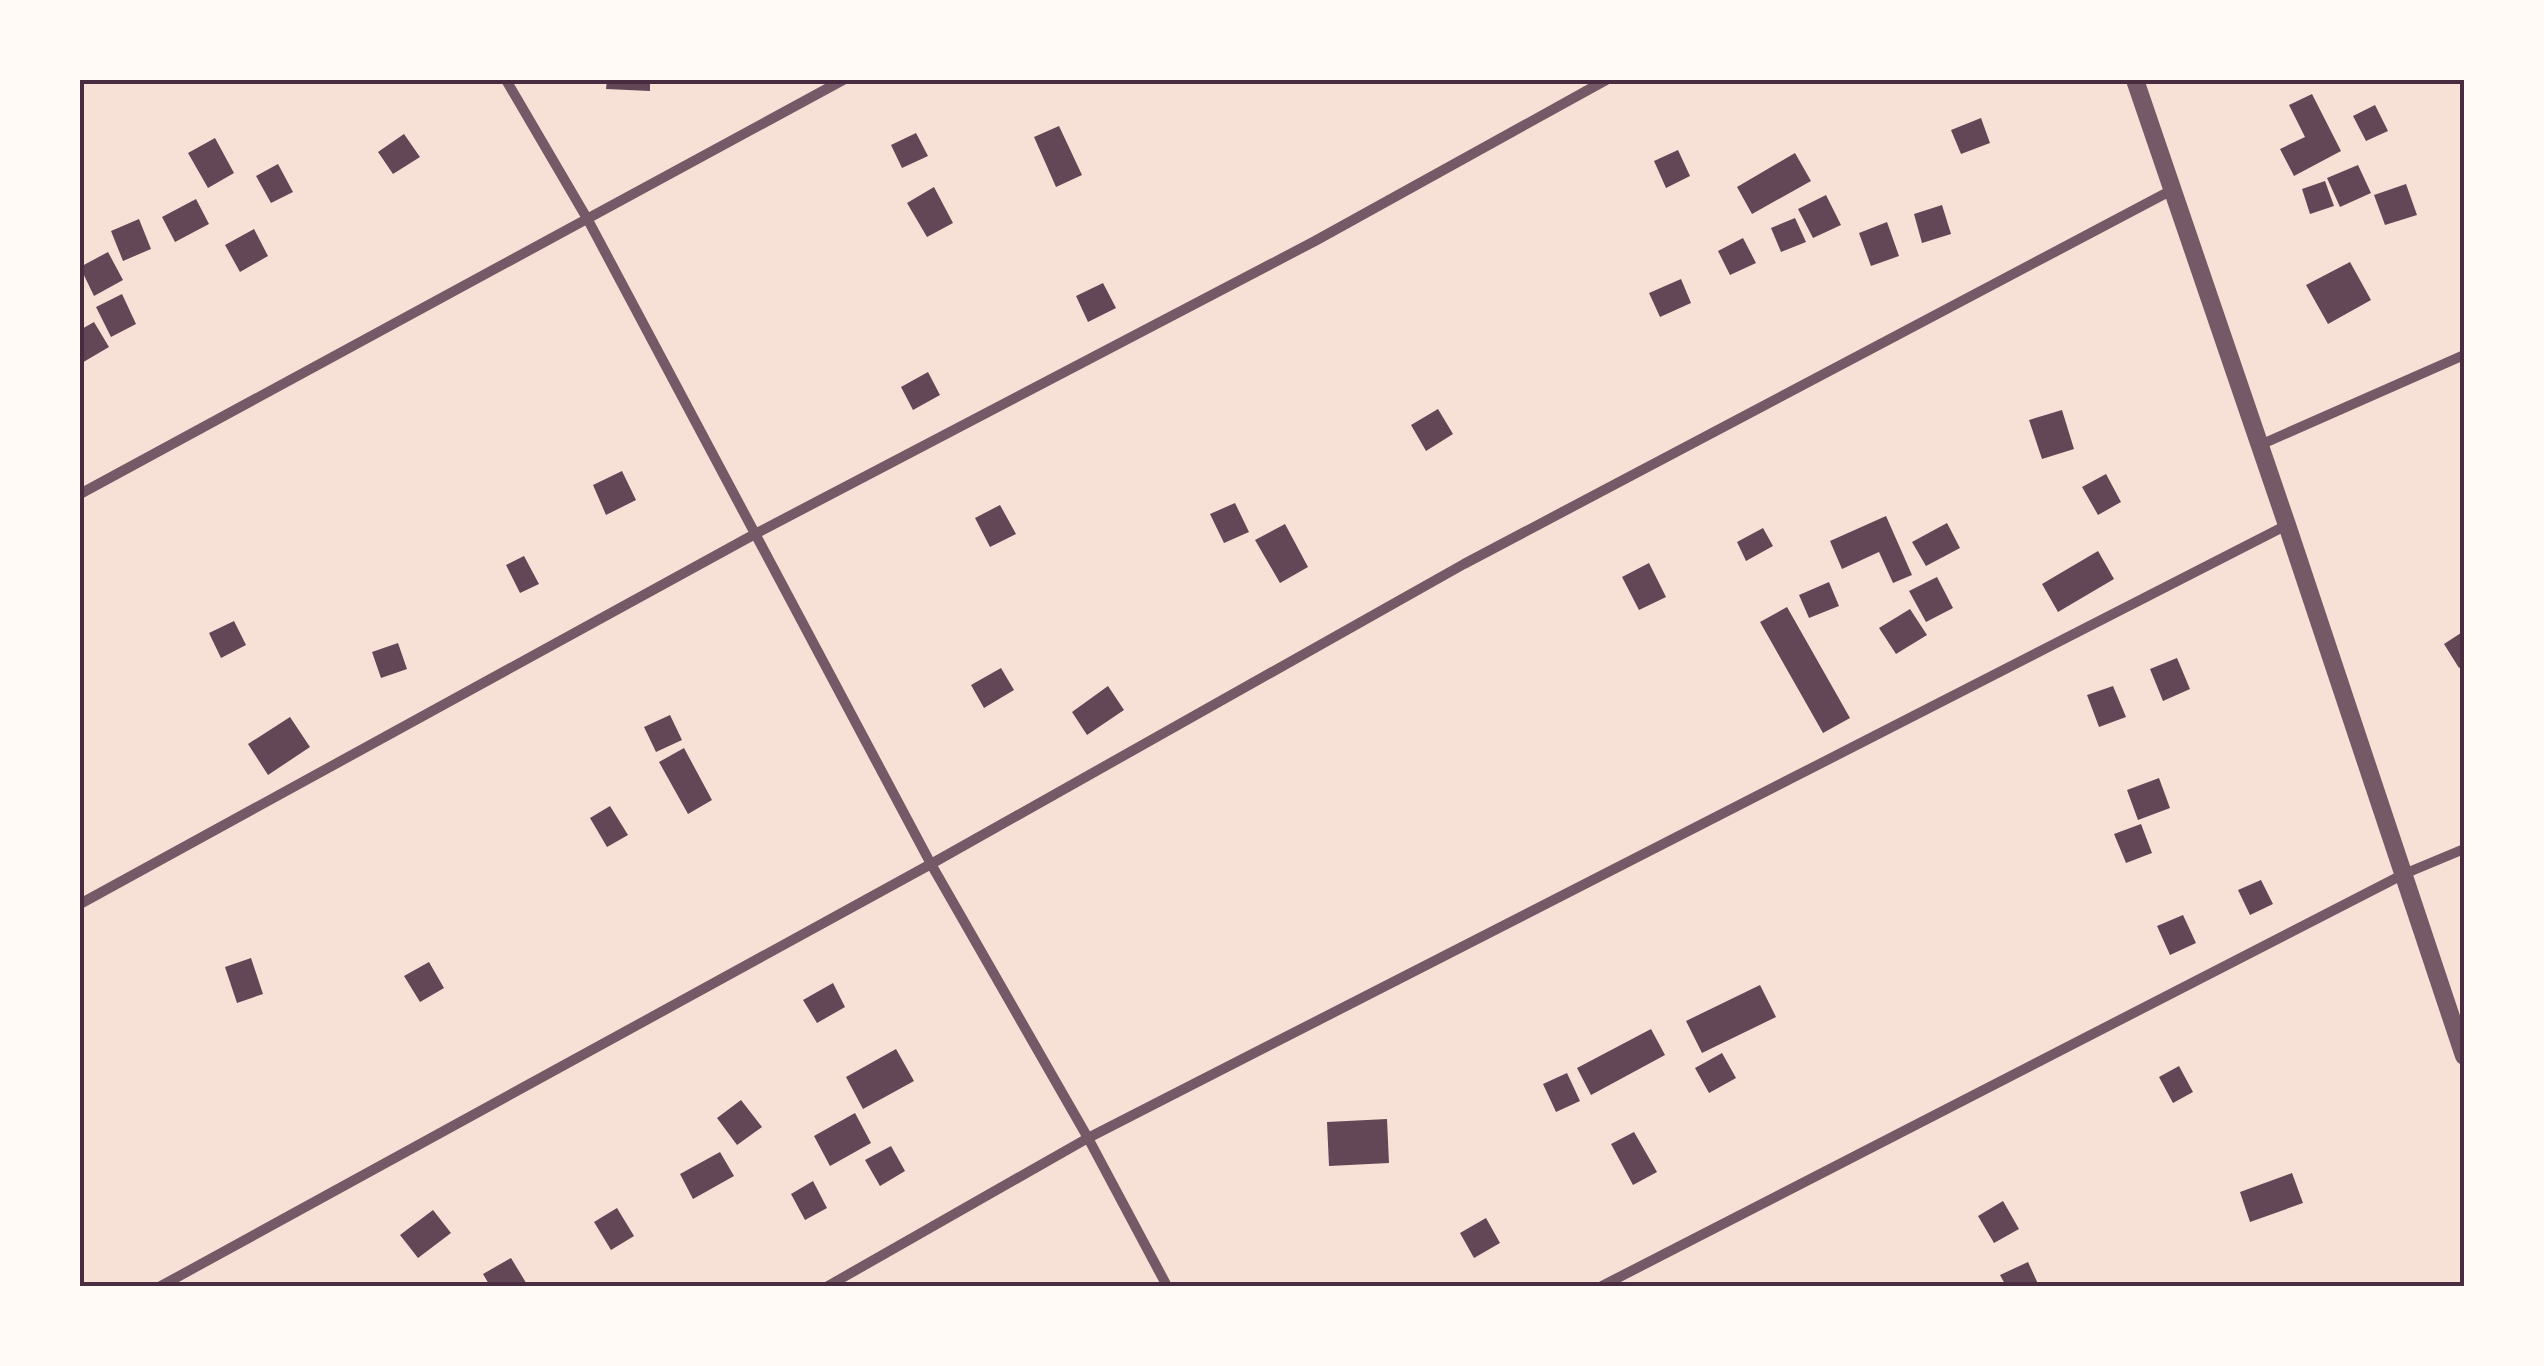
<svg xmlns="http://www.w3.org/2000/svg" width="2544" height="1366" viewBox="0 0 2544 1366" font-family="'DejaVu Sans',sans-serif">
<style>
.building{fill:#644757}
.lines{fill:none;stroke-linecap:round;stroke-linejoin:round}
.minor{stroke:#755966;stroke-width:10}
.tertiary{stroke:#755966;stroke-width:18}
.neatline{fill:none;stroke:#4a2c40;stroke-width:4}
</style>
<rect width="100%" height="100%" fill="#f7e1d7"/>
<path class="building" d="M 607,80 L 650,80 L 650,91 L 606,89 Z
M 2312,94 L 2341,151 L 2294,176 L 2280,149 L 2305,137 L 2289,105 Z
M 2375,105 L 2388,131 L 2366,141 L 2353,116 Z
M 1981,118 L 1990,143 L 1961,154 L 1951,130 Z
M 1059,126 L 1082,175 L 1056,187 L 1034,137 Z
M 916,133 L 928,156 L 902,168 L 891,145 Z
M 404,134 L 420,157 L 393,174 L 378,152 Z
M 215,138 L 234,173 L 208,188 L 188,153 Z
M 1678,150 L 1690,176 L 1666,188 L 1654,161 Z
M 1795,153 L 1811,181 L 1752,214 L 1737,187 Z
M 278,164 L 293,192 L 271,203 L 256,176 Z
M 2358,165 L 2371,193 L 2340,207 L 2327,178 Z
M 2325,181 L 2334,206 L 2310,214 L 2302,189 Z
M 2406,184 L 2417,215 L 2385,225 L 2374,195 Z
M 934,187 L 953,223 L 927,237 L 907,203 Z
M 1826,195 L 1841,225 L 1813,238 L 1798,209 Z
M 196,199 L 209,224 L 175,242 L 162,217 Z
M 1942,205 L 1951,234 L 1922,243 L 1914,214 Z
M 1795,218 L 1806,242 L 1781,252 L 1771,228 Z
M 139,219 L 151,249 L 123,261 L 111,231 Z
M 1887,222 L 1899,256 L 1871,266 L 1859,233 Z
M 254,229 L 268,256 L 240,272 L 225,245 Z
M 1743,238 L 1756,263 L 1730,275 L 1718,251 Z
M 108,252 L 123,280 L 94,296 L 80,267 Z
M 2350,262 L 2371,300 L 2328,324 L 2306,285 Z
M 1681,279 L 1691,303 L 1660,317 L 1649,293 Z
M 1103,283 L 1116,308 L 1088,322 L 1076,296 Z
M 122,294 L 136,324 L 111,337 L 96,307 Z
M 94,322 L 109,347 L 80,364 L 80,330 Z
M 928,372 L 940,395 L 913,410 L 901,387 Z
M 1438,409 L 1453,434 L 1426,451 L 1411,425 Z
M 2062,410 L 2074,449 L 2042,459 L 2029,420 Z
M 622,471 L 636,500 L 606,515 L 593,485 Z
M 2106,474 L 2121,502 L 2098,515 L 2082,487 Z
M 1235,503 L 1249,532 L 1224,543 L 1210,514 Z
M 1000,505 L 1016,534 L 990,547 L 975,518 Z
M 1886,516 L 1912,575 L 1893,583 L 1879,552 L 1842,569 L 1830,541 Z
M 1947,523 L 1960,548 L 1926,566 L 1912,542 Z
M 1285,524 L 1308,567 L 1280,583 L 1255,540 Z
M 1763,528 L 1773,546 L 1746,561 L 1737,542 Z
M 2098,551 L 2114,579 L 2058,612 L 2042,584 Z
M 524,556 L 539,584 L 520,593 L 506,565 Z
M 1649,563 L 1666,597 L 1639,610 L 1622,577 Z
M 1937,577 L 1953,608 L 1926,622 L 1909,591 Z
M 1829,582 L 1839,606 L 1809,618 L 1799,595 Z
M 1787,607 L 1850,718 L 1823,733 L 1760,622 Z
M 1910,609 L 1927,635 L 1896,654 L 1879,628 Z
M 234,621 L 246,645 L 221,658 L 209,633 Z
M 2464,631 L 2464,665 L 2459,668 L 2444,644 Z
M 398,643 L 407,669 L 381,678 L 372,652 Z
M 2177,658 L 2190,689 L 2163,701 L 2150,669 Z
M 1001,668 L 1014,690 L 984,708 L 971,685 Z
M 1108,686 L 1124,710 L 1087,735 L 1072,712 Z
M 2113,686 L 2126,717 L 2099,727 L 2087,695 Z
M 670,715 L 682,740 L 656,752 L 644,727 Z
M 290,717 L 310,747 L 268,775 L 248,744 Z
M 684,748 L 712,800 L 688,814 L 659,762 Z
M 2159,778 L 2170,808 L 2138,820 L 2127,790 Z
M 610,806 L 628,835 L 607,847 L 590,818 Z
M 2141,824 L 2152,853 L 2126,863 L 2114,834 Z
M 2261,880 L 2273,904 L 2250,915 L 2238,890 Z
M 2183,915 L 2196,943 L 2170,955 L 2157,926 Z
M 251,958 L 263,994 L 237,1003 L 225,967 Z
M 429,962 L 444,988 L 420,1002 L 404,976 Z
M 833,983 L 845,1007 L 817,1023 L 803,1000 Z
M 1760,985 L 1776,1017 L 1702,1053 L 1686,1021 Z
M 1651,1029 L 1665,1055 L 1591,1095 L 1577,1068 Z
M 896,1049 L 914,1081 L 863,1109 L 846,1077 Z
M 1722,1053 L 1736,1078 L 1709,1093 L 1695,1068 Z
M 2179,1066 L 2193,1092 L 2173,1103 L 2159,1077 Z
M 1567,1073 L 1580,1101 L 1556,1112 L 1543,1084 Z
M 741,1100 L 762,1127 L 737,1145 L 717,1118 Z
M 855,1113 L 871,1143 L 830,1166 L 814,1136 Z
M 1387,1119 L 1389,1163 L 1329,1166 L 1327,1122 Z
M 1634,1132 L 1657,1172 L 1633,1185 L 1611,1144 Z
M 891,1146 L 905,1171 L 880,1186 L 865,1160 Z
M 720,1152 L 734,1176 L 693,1199 L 680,1174 Z
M 2292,1173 L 2303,1203 L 2250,1222 L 2240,1192 Z
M 813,1181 L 827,1208 L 805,1220 L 791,1194 Z
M 2003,1201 L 2019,1229 L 1994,1243 L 1978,1216 Z
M 617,1208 L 634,1236 L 611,1250 L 594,1222 Z
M 433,1210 L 451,1233 L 418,1258 L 400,1235 Z
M 1486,1218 L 1500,1243 L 1474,1258 L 1460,1233 Z
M 511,1258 L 528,1286 L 490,1286 L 483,1274 Z
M 2028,1262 L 2039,1286 L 2006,1286 L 2000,1275 Z"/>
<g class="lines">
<path class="minor" d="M 506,80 L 588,220 L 931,864 L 1088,1138 L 1167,1286
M 2260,445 L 2464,355
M 80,494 L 843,80
M 80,904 L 755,534 L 1315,241 L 1606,80
M 161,1286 L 931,864 L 1464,564 L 2172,190
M 828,1286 L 1088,1138 L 2287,525
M 1602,1286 L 2404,874 L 2464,849"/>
<path class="tertiary" d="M 2135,80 L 2287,525 L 2464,1056"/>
</g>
<rect width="2544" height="1366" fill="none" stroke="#fffaf5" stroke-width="165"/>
<rect x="82" y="82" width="2380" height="1202" class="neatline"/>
</svg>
